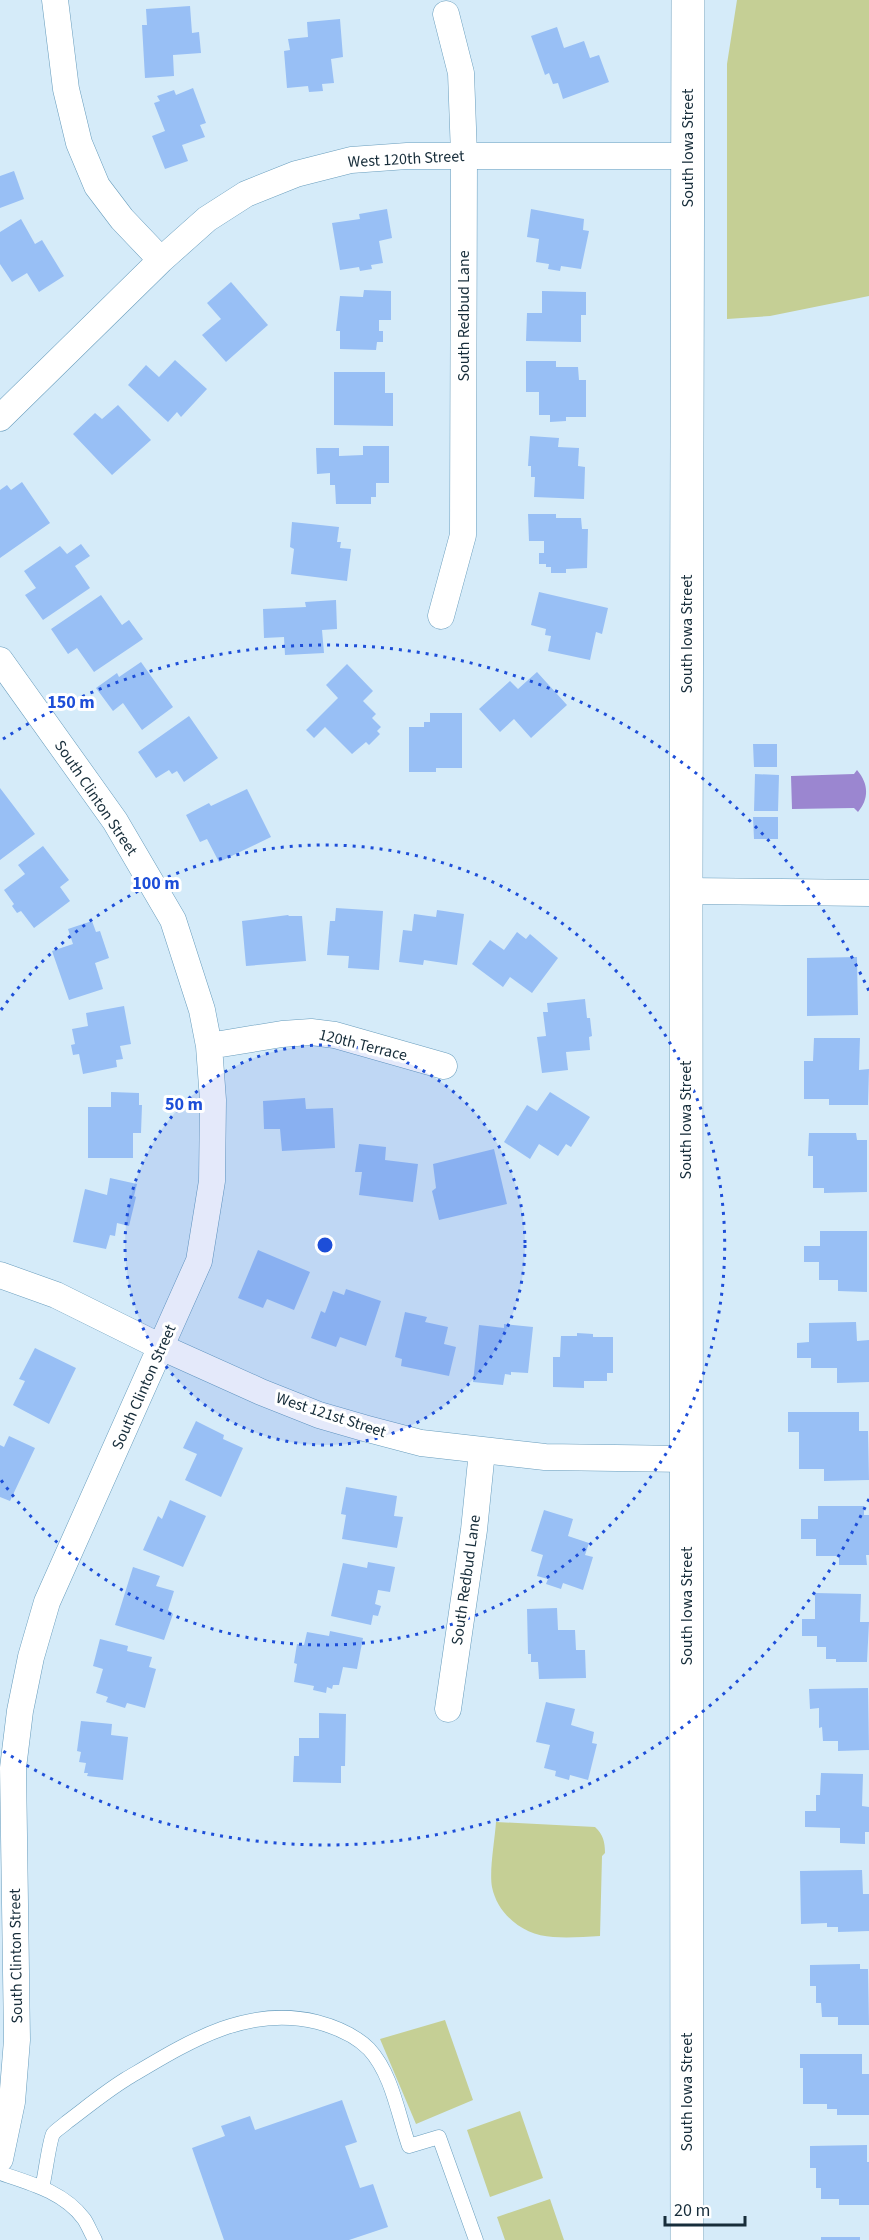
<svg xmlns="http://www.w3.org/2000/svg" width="869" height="2240" viewBox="0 0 869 2240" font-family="'Source Sans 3',sans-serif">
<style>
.green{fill:#c5cf95}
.water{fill:#9b86d0}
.building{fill:#98bff5}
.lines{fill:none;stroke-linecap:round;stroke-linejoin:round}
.lane-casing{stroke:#689dbd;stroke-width:15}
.street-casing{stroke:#689dbd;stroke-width:27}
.secondary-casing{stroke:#689dbd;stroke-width:34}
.lane{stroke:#fff;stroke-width:14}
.street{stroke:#fff;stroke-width:26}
.secondary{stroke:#fff;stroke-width:33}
.ring{fill:none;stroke:#1d4ed8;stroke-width:3;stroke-dasharray:3 6}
.labels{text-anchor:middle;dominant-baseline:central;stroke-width:6;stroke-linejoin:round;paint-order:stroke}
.street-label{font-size:16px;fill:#172d3a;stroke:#fff}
.centre{fill:#1d4ed8;stroke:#fff;stroke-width:3}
.ring-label{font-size:18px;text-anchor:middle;font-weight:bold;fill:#1d4ed8;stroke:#fff;stroke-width:6;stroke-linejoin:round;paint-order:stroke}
</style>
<rect width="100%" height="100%" fill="#d5ebf9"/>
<path class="green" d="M 737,0 L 869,0 L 869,296 L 770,316 L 727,319 L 727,64 Z
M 496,1822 L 595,1827 C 603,1834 605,1842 605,1853 L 602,1856 L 600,1936 C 584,1937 568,1938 553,1937 C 525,1936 498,1916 492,1887 C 489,1871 495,1839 496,1822 Z
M 445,2020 L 473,2100 L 416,2124 L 380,2039 Z
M 520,2111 L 543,2178 L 490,2197 L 467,2130 Z
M 550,2199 L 564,2240 L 505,2240 L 497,2217 Z"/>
<path class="water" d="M 857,770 C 869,784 869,799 858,812 L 854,808 L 792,809 L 791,776 L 854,774 Z"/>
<path class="building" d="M 190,6 L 192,33 L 199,32 L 201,53 L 173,55 L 174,76 L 145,78 L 142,25 L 147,25 L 146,9 Z
M 340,19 L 343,57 L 331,59 L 334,83 L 322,84 L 323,91 L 309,92 L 308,86 L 287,88 L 284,51 L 290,50 L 288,39 L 308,37 L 307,22 Z
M 557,27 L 564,48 L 584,41 L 590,58 L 599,55 L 609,82 L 563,99 L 558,83 L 553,84 L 549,73 L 545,75 L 531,36 Z
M 193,88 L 206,123 L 200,125 L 205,137 L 182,145 L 188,161 L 165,169 L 152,136 L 165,131 L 154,103 L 160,101 L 157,96 L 174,90 L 176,95 Z
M 14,171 L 24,199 L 0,208 L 0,176 Z
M 387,209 L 392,238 L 379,241 L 383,263 L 371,265 L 372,269 L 360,271 L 359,267 L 340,270 L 332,223 L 360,219 L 359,214 Z
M 531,209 L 584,219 L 583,230 L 589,231 L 581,269 L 561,266 L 560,271 L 548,269 L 549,264 L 536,262 L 539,239 L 527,237 Z
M 21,219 L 35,244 L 42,240 L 64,276 L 39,292 L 27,273 L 12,282 L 0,264 L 0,232 Z
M 231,282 L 268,325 L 226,362 L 202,335 L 221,319 L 207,303 Z
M 364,290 L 391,291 L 391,320 L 379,320 L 379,331 L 383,331 L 383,342 L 377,342 L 376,350 L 340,349 L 340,331 L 336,331 L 340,296 L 363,297 Z
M 542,291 L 586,292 L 586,315 L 581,315 L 581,342 L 526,341 L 527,313 L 542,313 Z
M 175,360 L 207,389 L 181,417 L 177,412 L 168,422 L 128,385 L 146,365 L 159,377 Z
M 526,361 L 556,361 L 556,367 L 578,367 L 579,380 L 586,380 L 586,417 L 566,417 L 566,421 L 550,422 L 550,415 L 539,415 L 539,392 L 526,392 Z
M 334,372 L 385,372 L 385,393 L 393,393 L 393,426 L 334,425 Z
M 118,405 L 151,440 L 112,475 L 73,434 L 95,413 L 102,419 Z
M 530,436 L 559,438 L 558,447 L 579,448 L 578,466 L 585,467 L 584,499 L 534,497 L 535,477 L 531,477 L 531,466 L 528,466 Z
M 363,446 L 389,446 L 389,483 L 376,483 L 376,497 L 371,497 L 371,504 L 336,504 L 335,485 L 330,485 L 330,473 L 317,474 L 316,448 L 339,448 L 339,456 L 363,455 Z
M 22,482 L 50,523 L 0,558 L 0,490 L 7,485 L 11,490 Z
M 528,514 L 556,514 L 556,518 L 581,518 L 582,529 L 588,529 L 587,568 L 566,569 L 566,573 L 551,573 L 551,567 L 546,567 L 546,564 L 539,564 L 539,553 L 544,553 L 544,541 L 529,541 Z
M 292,522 L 339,527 L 337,542 L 341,542 L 340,548 L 351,549 L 347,581 L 291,574 L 294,549 L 290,547 Z
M 81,544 L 90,556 L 75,566 L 90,588 L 43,620 L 25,595 L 36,588 L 24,571 L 60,546 L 67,554 Z
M 539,592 L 608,608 L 602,634 L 596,632 L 590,660 L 548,651 L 551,636 L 545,635 L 546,629 L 531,625 Z
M 101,595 L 122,625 L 129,620 L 143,639 L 94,672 L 77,648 L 68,654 L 51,629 Z
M 336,600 L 337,629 L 322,630 L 324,653 L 285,655 L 284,637 L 264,638 L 263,609 L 306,607 L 305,602 Z
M 141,662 L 173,707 L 142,730 L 123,703 L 113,711 L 96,688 L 117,673 L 119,677 Z
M 347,664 L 373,691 L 363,701 L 376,714 L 372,718 L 381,727 L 377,731 L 380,734 L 369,745 L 366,742 L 352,754 L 325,727 L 314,738 L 306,730 L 338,698 L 326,685 Z
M 537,672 L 567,705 L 531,738 L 514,719 L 500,732 L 479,709 L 510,681 L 518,689 Z
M 430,713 L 462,713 L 462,768 L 436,768 L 436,772 L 409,772 L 409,727 L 424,727 L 424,722 L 430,722 Z
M 189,716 L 218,758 L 184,782 L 177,771 L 172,774 L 169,770 L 156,778 L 138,752 Z
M 753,744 L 777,744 L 777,767 L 754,767 Z
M 755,774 L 779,775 L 778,811 L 754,811 Z
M 0,788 L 35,834 L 0,860 Z
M 247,789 L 271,837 L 219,862 L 207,839 L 200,842 L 186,815 L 209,803 L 211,806 Z
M 753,817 L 778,817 L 778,839 L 754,839 Z
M 43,846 L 69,880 L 60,887 L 70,901 L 34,928 L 21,911 L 17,913 L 12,906 L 14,904 L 4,890 L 25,874 L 18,865 Z
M 336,908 L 383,911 L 379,970 L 348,968 L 349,956 L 327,955 L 330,921 L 335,921 Z
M 437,910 L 464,914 L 457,965 L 424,960 L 423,965 L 399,962 L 403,930 L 412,931 L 414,914 L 436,917 Z
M 288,915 L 289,916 L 302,916 L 306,961 L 246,966 L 242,921 Z
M 92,921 L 96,932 L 100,931 L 109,958 L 95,963 L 103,989 L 69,1000 L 52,951 L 73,944 L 68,929 Z
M 517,932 L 526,939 L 530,934 L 558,958 L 532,993 L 510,977 L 503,987 L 472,964 L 490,940 L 504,950 Z
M 857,957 L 858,1015 L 807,1016 L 807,958 Z
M 585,999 L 587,1018 L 590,1018 L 592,1036 L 589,1037 L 590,1050 L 566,1052 L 568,1070 L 542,1073 L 537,1037 L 546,1036 L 543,1012 L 548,1012 L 547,1003 Z
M 124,1006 L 131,1044 L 120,1046 L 123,1059 L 116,1060 L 117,1067 L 83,1074 L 79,1054 L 73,1055 L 71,1045 L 75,1044 L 72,1029 L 88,1026 L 86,1013 Z
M 814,1038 L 860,1038 L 859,1070 L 869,1069 L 868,1105 L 829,1105 L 829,1099 L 804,1099 L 804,1061 L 813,1061 Z
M 111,1092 L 139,1093 L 139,1105 L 142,1105 L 141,1133 L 133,1133 L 133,1158 L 88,1158 L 88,1107 L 111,1107 Z
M 550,1092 L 590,1117 L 571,1147 L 566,1144 L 558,1156 L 539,1144 L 530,1159 L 504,1142 L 527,1105 L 537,1111 Z
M 305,1098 L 306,1109 L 333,1108 L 335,1148 L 282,1151 L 280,1129 L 264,1129 L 263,1101 Z
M 809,1133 L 856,1133 L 857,1140 L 867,1140 L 867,1192 L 824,1193 L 824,1188 L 813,1188 L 813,1156 L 808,1156 Z
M 359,1144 L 386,1147 L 385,1160 L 418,1164 L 413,1202 L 359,1195 L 362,1172 L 355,1172 Z
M 494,1149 L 507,1204 L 439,1220 L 432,1191 L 436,1188 L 433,1164 Z
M 110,1178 L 137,1184 L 134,1196 L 136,1197 L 129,1226 L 117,1223 L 115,1236 L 110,1235 L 106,1249 L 73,1242 L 85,1189 L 107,1195 Z
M 820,1231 L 867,1231 L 867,1292 L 838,1291 L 838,1280 L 819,1280 L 819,1262 L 804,1262 L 804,1246 L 820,1246 Z
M 258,1250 L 310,1272 L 294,1310 L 267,1299 L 263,1308 L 238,1298 Z
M 346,1289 L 381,1301 L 366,1346 L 340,1337 L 336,1347 L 311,1338 L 321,1311 L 325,1313 L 333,1291 L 344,1295 Z
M 405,1312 L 427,1317 L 425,1322 L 448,1327 L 444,1344 L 456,1347 L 449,1376 L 401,1366 L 402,1359 L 395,1357 Z
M 856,1322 L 857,1341 L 869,1340 L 869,1382 L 837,1383 L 837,1368 L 811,1368 L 811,1358 L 797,1358 L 797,1343 L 809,1342 L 809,1323 Z
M 504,1324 L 533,1327 L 528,1373 L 511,1372 L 511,1375 L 505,1374 L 503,1385 L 473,1382 L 479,1325 L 504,1328 Z
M 577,1333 L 593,1334 L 593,1337 L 613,1337 L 613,1373 L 607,1373 L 607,1381 L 584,1381 L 584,1388 L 553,1387 L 553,1357 L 560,1357 L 561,1336 L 577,1336 Z
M 35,1348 L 76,1368 L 49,1424 L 13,1405 L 25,1381 L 19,1379 Z
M 788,1412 L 859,1412 L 859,1431 L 868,1431 L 869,1480 L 824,1481 L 824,1469 L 799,1469 L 799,1432 L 788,1432 Z
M 196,1421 L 224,1435 L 223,1439 L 243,1448 L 221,1497 L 185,1480 L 197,1454 L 183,1448 Z
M 9,1436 L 35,1448 L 10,1501 L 0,1497 L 0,1445 L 4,1447 Z
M 346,1487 L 397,1496 L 394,1516 L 403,1517 L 397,1548 L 342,1539 L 346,1515 L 341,1514 Z
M 170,1500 L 206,1516 L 183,1567 L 143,1550 L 158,1516 L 162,1519 Z
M 818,1506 L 864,1506 L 864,1515 L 869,1515 L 869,1555 L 866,1555 L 867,1565 L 839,1565 L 839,1556 L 816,1556 L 816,1539 L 801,1539 L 801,1519 L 818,1519 Z
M 544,1510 L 573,1519 L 568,1536 L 589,1543 L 585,1555 L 593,1557 L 583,1590 L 563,1583 L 561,1589 L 546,1584 L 548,1579 L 537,1576 L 543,1555 L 531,1551 Z
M 368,1562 L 395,1567 L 390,1592 L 378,1590 L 375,1604 L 381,1606 L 378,1616 L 373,1615 L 371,1625 L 331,1616 L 343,1563 L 367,1568 Z
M 133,1567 L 160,1576 L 156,1586 L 174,1591 L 168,1610 L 173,1614 L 164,1640 L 115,1625 Z
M 815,1593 L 861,1594 L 860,1622 L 869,1622 L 867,1662 L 836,1662 L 836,1659 L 826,1659 L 826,1647 L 817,1647 L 817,1636 L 802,1636 L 802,1619 L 815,1619 Z
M 557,1608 L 558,1630 L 575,1630 L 576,1650 L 585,1650 L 586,1678 L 539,1679 L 538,1662 L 531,1662 L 531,1654 L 528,1654 L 527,1609 Z
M 330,1631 L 363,1638 L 357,1669 L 343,1667 L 339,1685 L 333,1685 L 332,1689 L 327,1687 L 326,1693 L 313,1690 L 314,1686 L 294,1682 L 297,1664 L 294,1663 L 297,1644 L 304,1645 L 307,1632 L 329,1636 Z
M 100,1639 L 128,1646 L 127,1651 L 152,1657 L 149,1667 L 156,1669 L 145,1708 L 127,1703 L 125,1708 L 106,1702 L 108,1697 L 96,1693 L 103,1669 L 93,1666 Z
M 868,1688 L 869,1750 L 838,1751 L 838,1741 L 823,1741 L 822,1727 L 819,1728 L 819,1708 L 810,1709 L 809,1689 Z
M 546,1702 L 575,1709 L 571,1725 L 594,1732 L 592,1743 L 597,1744 L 588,1780 L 570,1775 L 569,1780 L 555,1776 L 556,1771 L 544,1768 L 550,1745 L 536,1742 Z
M 319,1713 L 346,1714 L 345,1766 L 341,1766 L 341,1783 L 293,1782 L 294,1756 L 299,1756 L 299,1738 L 319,1738 Z
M 81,1721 L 112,1724 L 111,1735 L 128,1737 L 123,1780 L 87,1776 L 88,1773 L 84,1773 L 86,1763 L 79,1762 L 81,1752 L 77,1751 Z
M 821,1773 L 863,1774 L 862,1806 L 869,1807 L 869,1832 L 865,1832 L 865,1844 L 840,1843 L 840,1828 L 805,1827 L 805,1811 L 816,1811 L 816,1795 L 820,1795 Z
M 862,1870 L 863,1894 L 869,1894 L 869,1931 L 838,1932 L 838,1927 L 827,1927 L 827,1923 L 801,1924 L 800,1871 Z
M 860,1964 L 860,1969 L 868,1969 L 869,2025 L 838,2025 L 838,2017 L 822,2017 L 821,2003 L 816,2003 L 816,1986 L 810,1986 L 810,1965 Z
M 800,2054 L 862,2054 L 862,2074 L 869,2074 L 869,2115 L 837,2115 L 837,2109 L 827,2109 L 827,2104 L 803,2104 L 803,2068 L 800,2068 Z
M 342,2100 L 357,2142 L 345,2146 L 360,2188 L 373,2184 L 388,2227 L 349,2240 L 224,2240 L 192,2148 L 225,2136 L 221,2126 L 250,2116 L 255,2130 Z
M 867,2145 L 867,2162 L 869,2162 L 869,2205 L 839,2205 L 839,2199 L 821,2199 L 821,2188 L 816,2188 L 816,2168 L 810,2168 L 810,2146 Z
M 821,2237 L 860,2237 L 860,2240 L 821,2240 Z"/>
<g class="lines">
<defs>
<path id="lane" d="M 0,2173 C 30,2183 64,2192 84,2219 C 88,2225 91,2233 95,2240
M 42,2188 C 45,2177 49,2142 53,2134 C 56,2130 63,2126 67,2122 C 87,2107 105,2092 126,2079 C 185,2044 246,2004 317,2022 C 336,2027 355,2035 369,2049 C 392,2074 398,2114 409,2146 L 439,2137 L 476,2240"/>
<path id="street" d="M 55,0 L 66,89 L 79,143 L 97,186 L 122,219 L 161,260
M 0,418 L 161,260 L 207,219 L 246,194 L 296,174 L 351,160 L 407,156 L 688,156
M 441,616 L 463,535 L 464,155 L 461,73 L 446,14
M 0,660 L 115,821 L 173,920 L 202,1010 L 209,1046 L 213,1100 L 212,1181 L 199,1261 L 47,1602 L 31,1657 L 20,1711 L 13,1768 L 17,2040 L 12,2102 L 0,2159
M 686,891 L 869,893
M 209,1046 L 282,1034 L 311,1032 L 335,1035 L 444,1066
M 0,1275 L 56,1295 L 161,1347 L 261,1392 L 319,1415 L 364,1428 L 421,1443 L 545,1457 L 687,1459
M 448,1709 L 474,1530 L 482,1451"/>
<path id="secondary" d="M 687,2240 L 686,891 L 688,0"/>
</defs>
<use href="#lane" class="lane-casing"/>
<use href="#street" class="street-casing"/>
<use href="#secondary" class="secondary-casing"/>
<use href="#lane" class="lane"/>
<use href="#street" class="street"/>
<use href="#secondary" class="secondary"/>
</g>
<circle cx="325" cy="1245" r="200" fill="#1d4ed8" fill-opacity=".12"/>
<g class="ring">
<circle cx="325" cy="1245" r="200"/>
<path d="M1 1010A400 400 0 1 1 1 1480"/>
<path d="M869 1499A600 600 0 0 1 3 1751M3 739A600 600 0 0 1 869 991"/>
</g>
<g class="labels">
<g class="street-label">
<text transform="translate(688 148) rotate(-90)">South Iowa Street</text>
<text transform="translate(406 159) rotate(-3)">West 120th Street</text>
<text transform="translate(464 316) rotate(-90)">South Redbud Lane</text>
<text transform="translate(687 634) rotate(-90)">South Iowa Street</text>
<text transform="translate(96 798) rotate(56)">South Clinton Street</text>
<text transform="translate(363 1045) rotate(14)">120th Terrace</text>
<text transform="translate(686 1120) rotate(-90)">South Iowa Street</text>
<text transform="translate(144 1387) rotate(-66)">South Clinton Street</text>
<text transform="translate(331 1415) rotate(18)">West 121st Street</text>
<text transform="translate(466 1580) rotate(-82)">South Redbud Lane</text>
<text transform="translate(687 1606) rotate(-90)">South Iowa Street</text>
<text transform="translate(16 1956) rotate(-91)">South Clinton Street</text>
<text transform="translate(687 2092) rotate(-90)">South Iowa Street</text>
</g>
</g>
<circle cx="325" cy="1245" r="9" class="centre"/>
<g class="ring-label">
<text x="71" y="708">150 m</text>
<text x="156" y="889">100 m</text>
<text x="184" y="1110">50 m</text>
</g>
<path d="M665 2216v9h80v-9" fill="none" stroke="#172d3a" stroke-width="3"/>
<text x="674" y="2216" font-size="18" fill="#172d3a" stroke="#ffffff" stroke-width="4.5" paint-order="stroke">20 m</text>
</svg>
